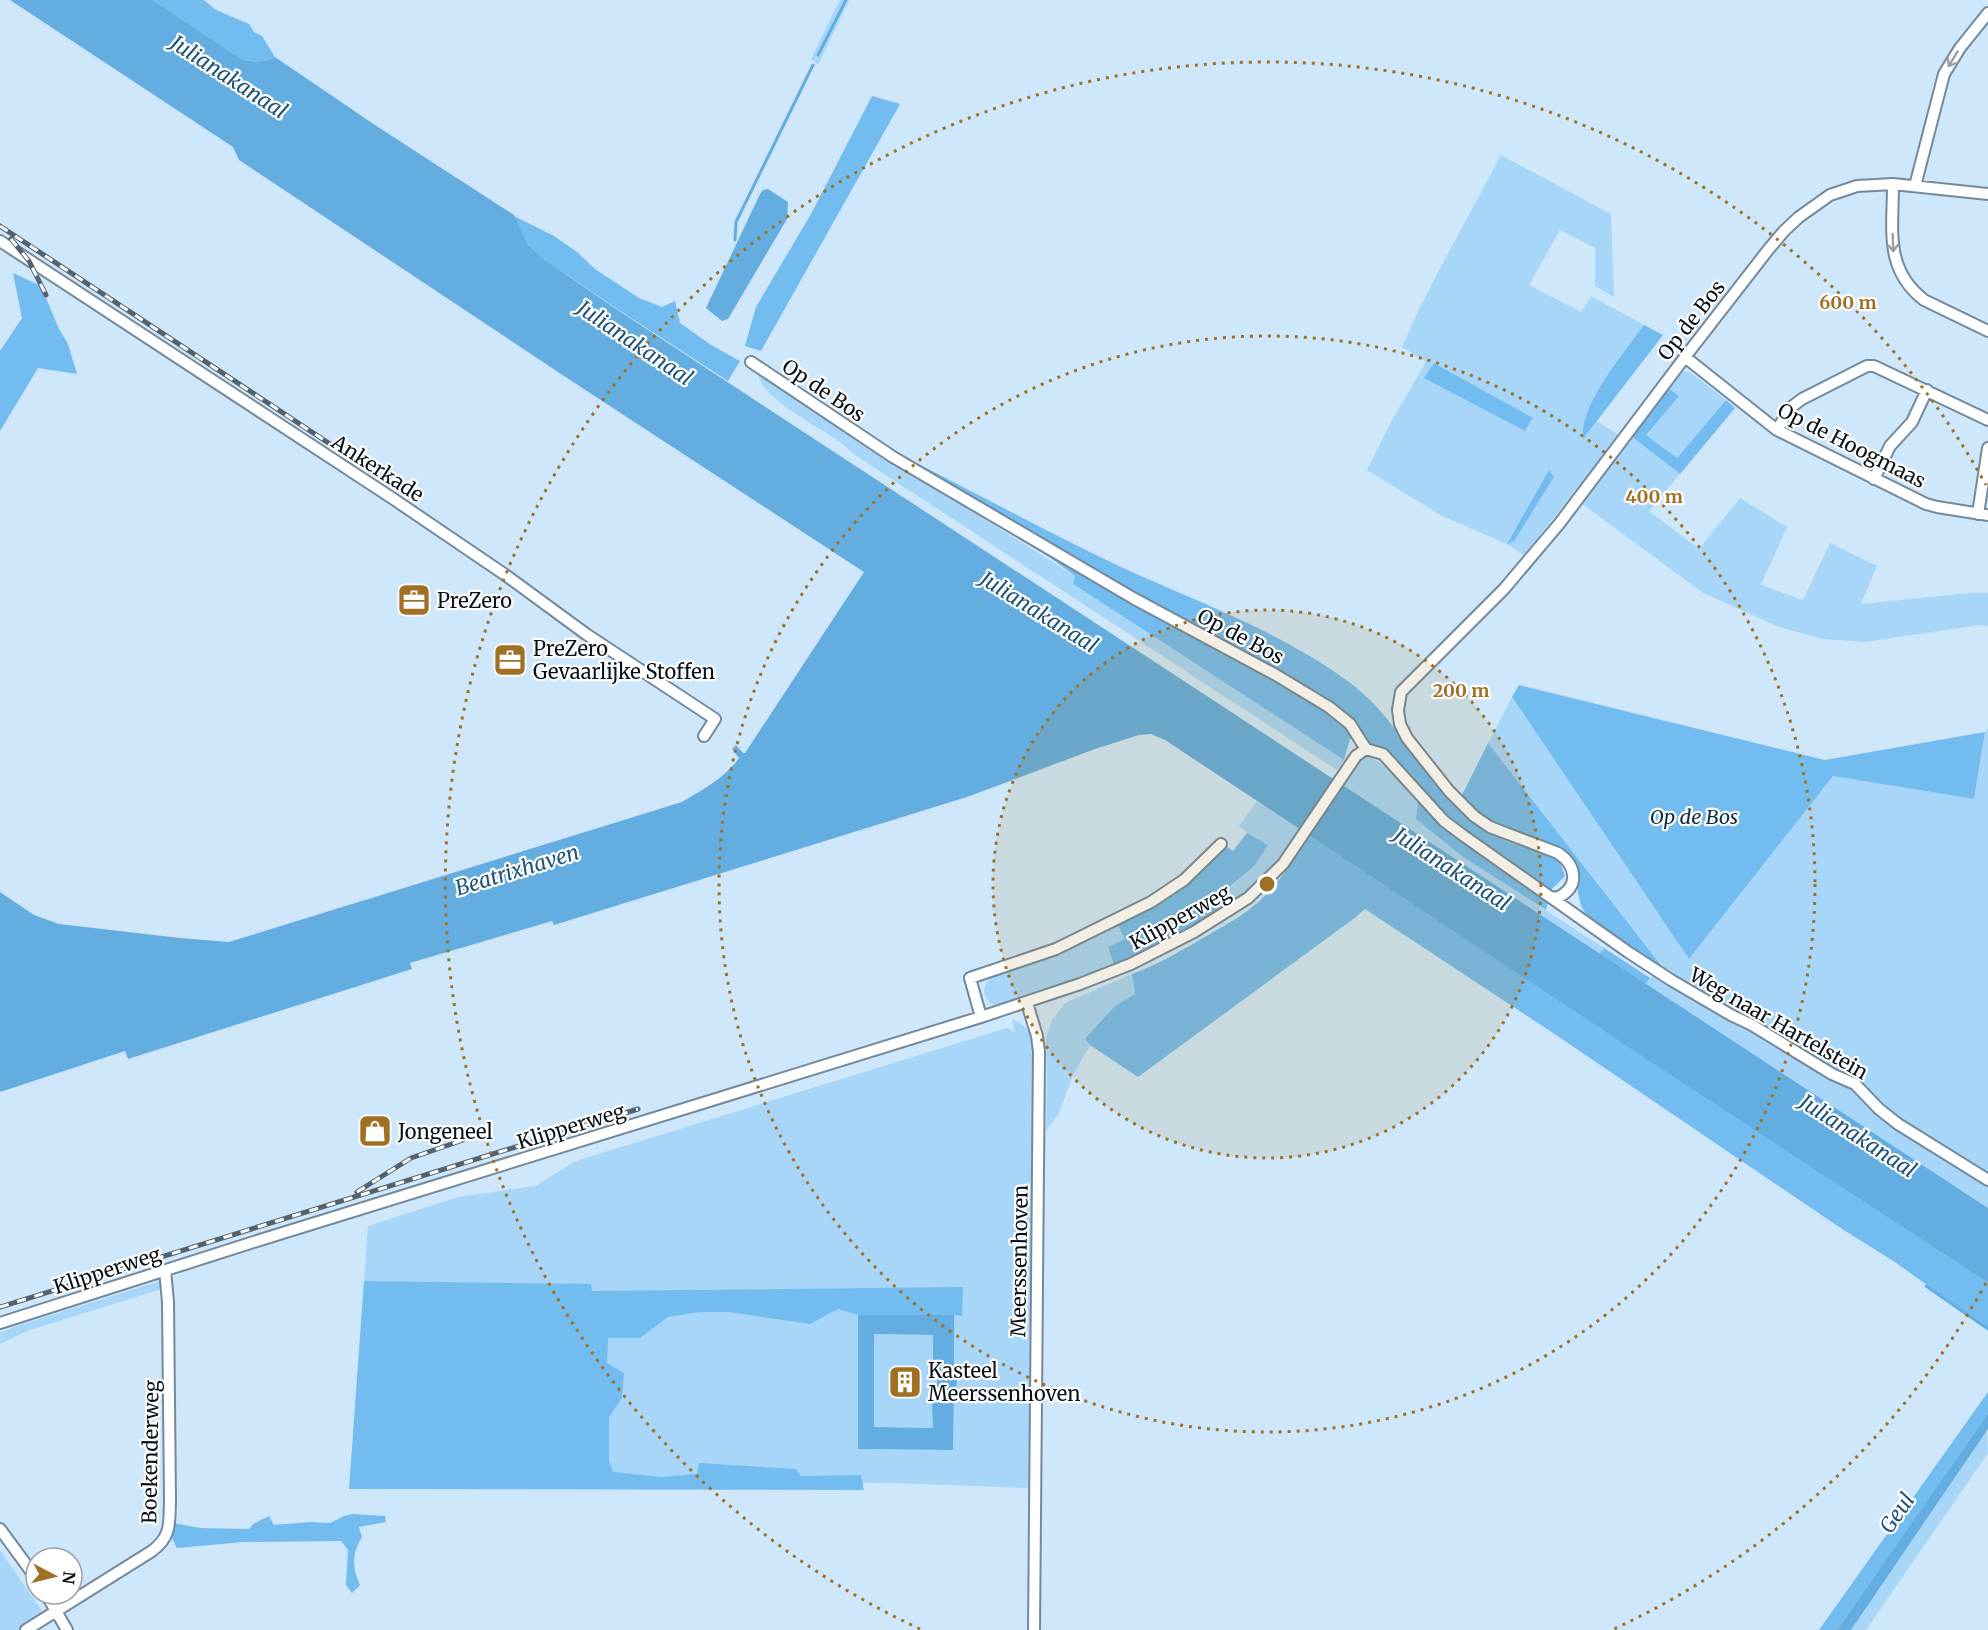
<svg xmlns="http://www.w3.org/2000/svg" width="1988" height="1630" viewBox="0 0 1988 1630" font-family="Merriweather,serif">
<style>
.green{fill:#a7d6f9;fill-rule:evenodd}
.forest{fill:#73bcef}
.water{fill:#64ade0;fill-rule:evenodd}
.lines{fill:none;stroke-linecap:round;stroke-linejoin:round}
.stream{stroke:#64ade0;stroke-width:3}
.minor-casing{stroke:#748a9c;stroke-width:14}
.minor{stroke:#fff;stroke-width:10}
.rail-casing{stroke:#54626d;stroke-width:5}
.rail{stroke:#fff;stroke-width:3;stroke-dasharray:9;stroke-linecap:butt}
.oneway{stroke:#9da0a2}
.ring{fill:none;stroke:#a07124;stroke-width:3;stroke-dasharray:3 6}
.labels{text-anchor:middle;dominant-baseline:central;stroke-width:4.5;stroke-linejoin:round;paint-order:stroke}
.street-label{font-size:20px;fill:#091117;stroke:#fff}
.poi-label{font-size:20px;fill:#091117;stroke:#fff;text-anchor:start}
.park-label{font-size:20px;font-style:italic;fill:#0b2c41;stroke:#fff}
.water-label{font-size:21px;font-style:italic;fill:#1e5477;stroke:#fff}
.centre{fill:#a07124;stroke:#fff;stroke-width:3}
.ring-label{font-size:18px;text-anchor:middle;font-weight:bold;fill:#a07124;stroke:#fff;stroke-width:4.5;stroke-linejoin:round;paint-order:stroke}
</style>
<rect width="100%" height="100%" fill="#cee7fa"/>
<path class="green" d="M 840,0 L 849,0 L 818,65 L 811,59 Z
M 1501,155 L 1611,214 L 1614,297 L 1595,286 L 1595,248 L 1560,230 L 1529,285 L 1581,312 L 1591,296 L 1644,325 L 1595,395 L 1583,439 L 1597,421 L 1619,435 L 1524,555 L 1507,544 L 1442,516 L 1367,470 L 1392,420 L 1426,362 L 1402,347 C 1430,281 1468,219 1501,155 ZM 1434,363 L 1533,418 L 1533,419 L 1525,431 L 1473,402 Z
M 1684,371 L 1691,373 L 1726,400 L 1677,458 L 1646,435 L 1678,396 L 1668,388 Z
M 758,373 L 922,480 L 1075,576 L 1073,584 L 1344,760 L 1337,770 L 855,455 C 849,450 844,444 837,440 C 819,427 759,397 758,373 Z
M 1631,436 L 1680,474 L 1649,511 L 1699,549 L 1740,498 L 1787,527 L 1761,585 L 1803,600 L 1830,543 L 1877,566 L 1861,604 L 1971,593 L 1988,593 L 1988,626 L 1980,625 L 1864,642 L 1823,639 L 1779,627 L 1703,593 L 1581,503 Z
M 1512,697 L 1689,959 L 1833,776 L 1974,799 L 1985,732 L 1988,728 L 1988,1208 L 1645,984 L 1650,978 L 1665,969 L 1488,743 Z
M 1362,755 C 1387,761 1401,783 1418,801 L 1416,819 L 1463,857 L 1604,948 L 1599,954 L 1343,786 Z
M 1257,801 L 1299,829 C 1278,861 1261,882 1229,905 C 1221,892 1230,888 1239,880 L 1247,833 L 1239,826 Z
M 1117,923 L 1125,939 L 1115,967 L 1002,1005 L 991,1004 C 983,996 981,986 991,978 Z
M 1132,974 L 1135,994 L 1115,1006 L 1085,1037 L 1090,1045 L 1073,1075 L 1058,1115 L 1046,1131 L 1047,1088 L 1046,1039 L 1052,1020 L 1065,1003 Z
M 1012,1019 C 1025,1024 1032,1032 1034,1046 L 1034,1488 L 889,1483 L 533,1479 L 366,1281 L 364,1281 L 368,1226 L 458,1197 L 535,1186 L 576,1161 L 1007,1028 L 1015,1033 ZM 858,1315 L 954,1315 L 954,1372 L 958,1385 L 954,1392 L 953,1450 L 858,1449 Z
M 173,1277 L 171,1286 L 27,1331 L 0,1344 L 0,1333 L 13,1327 Z
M 874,1334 L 933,1335 L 937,1386 L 933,1393 L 933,1428 L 874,1427 Z
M 1987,1431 L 1988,1453 L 1866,1630 L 1851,1630 Z
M 0,1550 L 42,1611 L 36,1618 L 17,1630 L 0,1630 Z"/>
<path class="forest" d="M 153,0 L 204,0 L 216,10 L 249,24 L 254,32 L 262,36 L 275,57 C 263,63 255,62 243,60 Z
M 872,96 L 900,104 L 761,351 L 745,346 L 756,307 L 811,214 Z
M 514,216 L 554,236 L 577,252 L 595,269 L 639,298 L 662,307 L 675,301 L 680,323 L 711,345 L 740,361 L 728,381 L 614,307 L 544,259 L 528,245 Z
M 13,273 L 41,286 L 59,329 L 68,344 L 77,374 L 38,368 L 0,431 L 0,351 L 22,318 Z
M 1644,325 L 1663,335 L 1583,439 C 1579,405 1624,353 1644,325 Z
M 1434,363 L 1533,418 L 1525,431 L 1424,378 Z
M 1668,388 L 1679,396 L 1646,435 L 1677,458 L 1726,400 L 1735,408 L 1680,474 L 1631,436 Z
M 909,459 C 979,495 1048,532 1119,566 C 1197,602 1280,631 1349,682 C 1387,711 1400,738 1428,775 C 1440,792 1456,807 1472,820 C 1489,835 1502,840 1523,847 C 1534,851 1549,851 1557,859 C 1561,863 1563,871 1565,876 L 1552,889 L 1546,910 L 1463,857 L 1416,819 L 1418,801 L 1409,777 L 1385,749 L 1350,739 L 1344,760 L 1073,584 L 1075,576 L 975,502 Z
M 1549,470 L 1554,477 L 1514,541 L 1507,544 Z
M 1519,685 L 1825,760 L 1985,732 L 1974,799 L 1833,776 L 1689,959 L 1512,697 Z
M 1488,743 L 1665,970 C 1644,957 1588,927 1581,905 C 1577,893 1577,880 1574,868 L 1485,817 L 1461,797 Z
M 1247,833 L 1268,845 L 1255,865 L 1226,890 L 1226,899 L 1229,905 L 1168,943 L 1115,967 L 1108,947 L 1125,939 L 1117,923 L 1186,884 L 1226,846 L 1233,851 Z
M 1310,836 L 1988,1283 L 1988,1329 L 1895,1262 L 1839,1227 L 1556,1035 L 1365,909 L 1356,917 L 1138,1077 L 1090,1045 L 1085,1038 L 1115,1006 L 1135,994 L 1132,974 C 1159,964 1184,949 1210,934 C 1225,925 1242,916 1256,904 C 1278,885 1293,860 1310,836 Z
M 1604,948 L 1650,978 L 1645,984 L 1599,954 Z
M 364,1281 L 591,1284 L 592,1291 L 963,1287 L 962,1316 L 954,1315 L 858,1315 L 838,1309 L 810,1324 L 729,1312 L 700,1312 L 668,1317 L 640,1338 L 608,1338 L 607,1363 L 624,1373 L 622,1398 L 609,1417 L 609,1461 L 613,1472 L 661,1477 L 697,1474 L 699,1463 L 796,1469 L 801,1476 L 861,1475 L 864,1490 L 349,1489 Z
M 1988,1392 L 1988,1413 L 1837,1630 L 1819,1630 Z
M 353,1514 L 385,1516 L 386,1522 L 359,1527 L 362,1537 C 352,1553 352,1568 360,1585 L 352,1593 L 346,1585 L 348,1550 L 341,1541 L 244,1542 L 177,1548 L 172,1538 L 174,1523 L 200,1528 L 249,1529 L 253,1524 L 269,1516 L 274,1525 L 310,1522 L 330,1523 L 344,1516 Z"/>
<path class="water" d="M 10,0 L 153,0 L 243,60 C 255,62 263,63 275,57 L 375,125 L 514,215 L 528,245 L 544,259 L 613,307 L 1988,1208 L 1988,1283 L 1683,1083 L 1165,740 L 1151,734 L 1139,735 L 1095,749 L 967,797 L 554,925 L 552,921 L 410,963 L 412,969 L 128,1059 L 125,1051 L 0,1092 L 0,892 L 34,915 L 59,924 L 180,938 L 229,942 L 682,802 C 702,790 726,777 739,758 L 732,749 L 736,745 L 743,753 L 745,753 L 864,572 L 564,376 L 239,160 L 233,147 Z
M 768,189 L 788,202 L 787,219 L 728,319 L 722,321 L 706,308 L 760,194 L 763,190 Z
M 858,1315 L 954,1315 L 954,1372 C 958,1380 958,1384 954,1393 L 953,1450 L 858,1449 ZM 874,1334 L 933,1335 L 933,1372 C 941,1380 936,1385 933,1393 C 931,1401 933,1419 933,1428 L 874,1427 Z
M 1988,1413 L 1988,1429 L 1851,1630 L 1837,1630 Z"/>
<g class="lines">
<path class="stream" d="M 818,55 L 846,0
M 735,240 L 736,222 L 813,65
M 1926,1286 L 1988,1329"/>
<defs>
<path id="minor" d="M 1893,184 C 1893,230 1884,269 1924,300 L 1988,331
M 1915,186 L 1944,74 L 1960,48 L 1988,13
M 0,241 L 392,498 L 504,574 L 586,634 L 715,719 L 704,736
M 1685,357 L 1777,430 L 1926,504 L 1937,507 L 1988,515
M 751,362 L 893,457 L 1133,598 L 1276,675 L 1329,707 L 1350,724 L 1366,749 L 1383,754 L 1444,821 L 1464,836 L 1628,952 L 1671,980 L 1731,1015 L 1752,1025 L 1832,1074 L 1855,1084 L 1879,1109 L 1898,1124 L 1988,1180
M 1777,430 L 1790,408 L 1802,399 L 1867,366 L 1874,366 L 1988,420
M 1874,479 L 1890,446 L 1912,422 L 1927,390
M 1978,514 L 1988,448
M 1551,897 L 1557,898 C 1580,887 1577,866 1558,853 L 1490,827 L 1474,816 L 1449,791 L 1407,738 L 1400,724 L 1398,710 L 1401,692 L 1504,589 L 1559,524 L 1685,357 L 1768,250 L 1784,231 L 1799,217 L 1830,195 L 1857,186 L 1893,184 L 1988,194
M 1027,1003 L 1037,1036 L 1039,1052 L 1034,1630
M 981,1017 L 970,978 L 1056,949 L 1151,902 L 1184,880 L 1221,844
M 0,1323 L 260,1240 L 981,1017 L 1080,984 L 1131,964 L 1194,932 L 1248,898 L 1283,864 L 1356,756 L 1366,749
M 0,1529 L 36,1578
M 46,1594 L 67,1630
M 26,1630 L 152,1551 C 172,1536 169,1523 170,1501 L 168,1302 L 165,1270"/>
</defs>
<use href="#minor" class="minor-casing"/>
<use href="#minor" class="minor"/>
<defs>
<path id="rail" d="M 0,226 L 386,481
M 11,239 L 29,261 L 46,295
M 357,1192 L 411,1158 L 463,1140
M 0,1307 L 638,1109"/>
</defs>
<use href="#rail" class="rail-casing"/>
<use href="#rail" class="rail"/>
</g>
<defs><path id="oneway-shaft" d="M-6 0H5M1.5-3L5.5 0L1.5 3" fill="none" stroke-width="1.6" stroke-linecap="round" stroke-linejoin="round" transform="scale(1.5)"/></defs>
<g class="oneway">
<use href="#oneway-shaft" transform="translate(1953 59) rotate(121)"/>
<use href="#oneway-shaft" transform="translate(1893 243) rotate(88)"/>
</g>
<circle cx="1267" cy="884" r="274" fill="#a07124" fill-opacity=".12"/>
<g class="ring">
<circle cx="1267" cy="884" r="274"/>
<circle cx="1267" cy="884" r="548"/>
<path d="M1986 1283A822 822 0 0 1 1614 1629M920 1629A822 822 0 1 1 1986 485"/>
</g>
<defs>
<symbol id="office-square" viewBox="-11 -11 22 22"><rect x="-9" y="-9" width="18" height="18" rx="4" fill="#a07124" stroke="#fff"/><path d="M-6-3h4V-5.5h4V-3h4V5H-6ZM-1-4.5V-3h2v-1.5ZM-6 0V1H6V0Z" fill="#fff"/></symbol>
<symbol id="shop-square" viewBox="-11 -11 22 22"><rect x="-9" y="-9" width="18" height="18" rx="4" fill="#a07124" stroke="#fff"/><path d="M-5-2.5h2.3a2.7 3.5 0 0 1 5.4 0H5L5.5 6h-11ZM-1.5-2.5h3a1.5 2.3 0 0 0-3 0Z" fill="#fff"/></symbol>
<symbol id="building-square" viewBox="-11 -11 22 22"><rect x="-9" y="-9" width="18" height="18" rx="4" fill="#a07124" stroke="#fff"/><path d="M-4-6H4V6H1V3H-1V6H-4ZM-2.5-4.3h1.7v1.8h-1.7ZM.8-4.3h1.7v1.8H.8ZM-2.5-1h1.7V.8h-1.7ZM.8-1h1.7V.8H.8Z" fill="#fff"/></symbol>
</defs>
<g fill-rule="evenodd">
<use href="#office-square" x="395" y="581" width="38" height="38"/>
<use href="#office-square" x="491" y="641" width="38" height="38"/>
<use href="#shop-square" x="356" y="1112" width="38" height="38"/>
<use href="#building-square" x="886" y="1363" width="38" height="38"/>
</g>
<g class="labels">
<g class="street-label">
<text transform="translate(1691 320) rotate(-52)">Op de Bos</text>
<text transform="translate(824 390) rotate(34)">Op de Bos</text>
<text transform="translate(1852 445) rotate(27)">Op de Hoogmaas</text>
<text transform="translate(378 468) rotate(33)">Ankerkade</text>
<text transform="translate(1241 636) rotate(28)">Op de Bos</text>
<text transform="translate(1180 917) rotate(-29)">Klipperweg</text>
<text transform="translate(1779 1023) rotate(30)">Weg naar Hartelstein</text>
<text transform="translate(571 1126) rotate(-17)">Klipperweg</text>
<text transform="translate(1019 1261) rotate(-89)">Meerssenhoven</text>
<text transform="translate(107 1270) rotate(-18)">Klipperweg</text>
<text transform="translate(150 1452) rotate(-89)">Boekenderweg</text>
</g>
<g class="poi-label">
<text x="437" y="600">PreZero</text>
<text x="533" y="648">PreZero<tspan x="533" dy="23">Gevaarlijke Stoffen</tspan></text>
<text x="398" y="1131">Jongeneel</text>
<text x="928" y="1370">Kasteel<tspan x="928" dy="23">Meerssenhoven</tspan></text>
</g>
<g class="park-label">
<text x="1694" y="816">Op de Bos</text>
</g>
<g class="water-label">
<text transform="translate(229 77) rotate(33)">Julianakanaal</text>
<text transform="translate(635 343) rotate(34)">Julianakanaal</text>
<text transform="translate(1039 612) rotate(32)">Julianakanaal</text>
<text transform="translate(1452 869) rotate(33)">Julianakanaal</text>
<text transform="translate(517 870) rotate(-17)">Beatrixhaven</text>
<text transform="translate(1858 1136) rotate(33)">Julianakanaal</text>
<text transform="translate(1897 1513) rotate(-55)">Geul</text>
</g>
</g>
<circle cx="1267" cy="884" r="9" class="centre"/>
<g class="ring-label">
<text x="1848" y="309">600 m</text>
<text x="1654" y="503">400 m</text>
<text x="1461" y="697">200 m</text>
</g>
<g transform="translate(54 1576) rotate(97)"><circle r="28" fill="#ffffff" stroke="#9da0a2" stroke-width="1.5"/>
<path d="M0-4.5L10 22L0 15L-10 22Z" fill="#a07124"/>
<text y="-9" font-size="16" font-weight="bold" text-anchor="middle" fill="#091117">N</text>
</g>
</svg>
